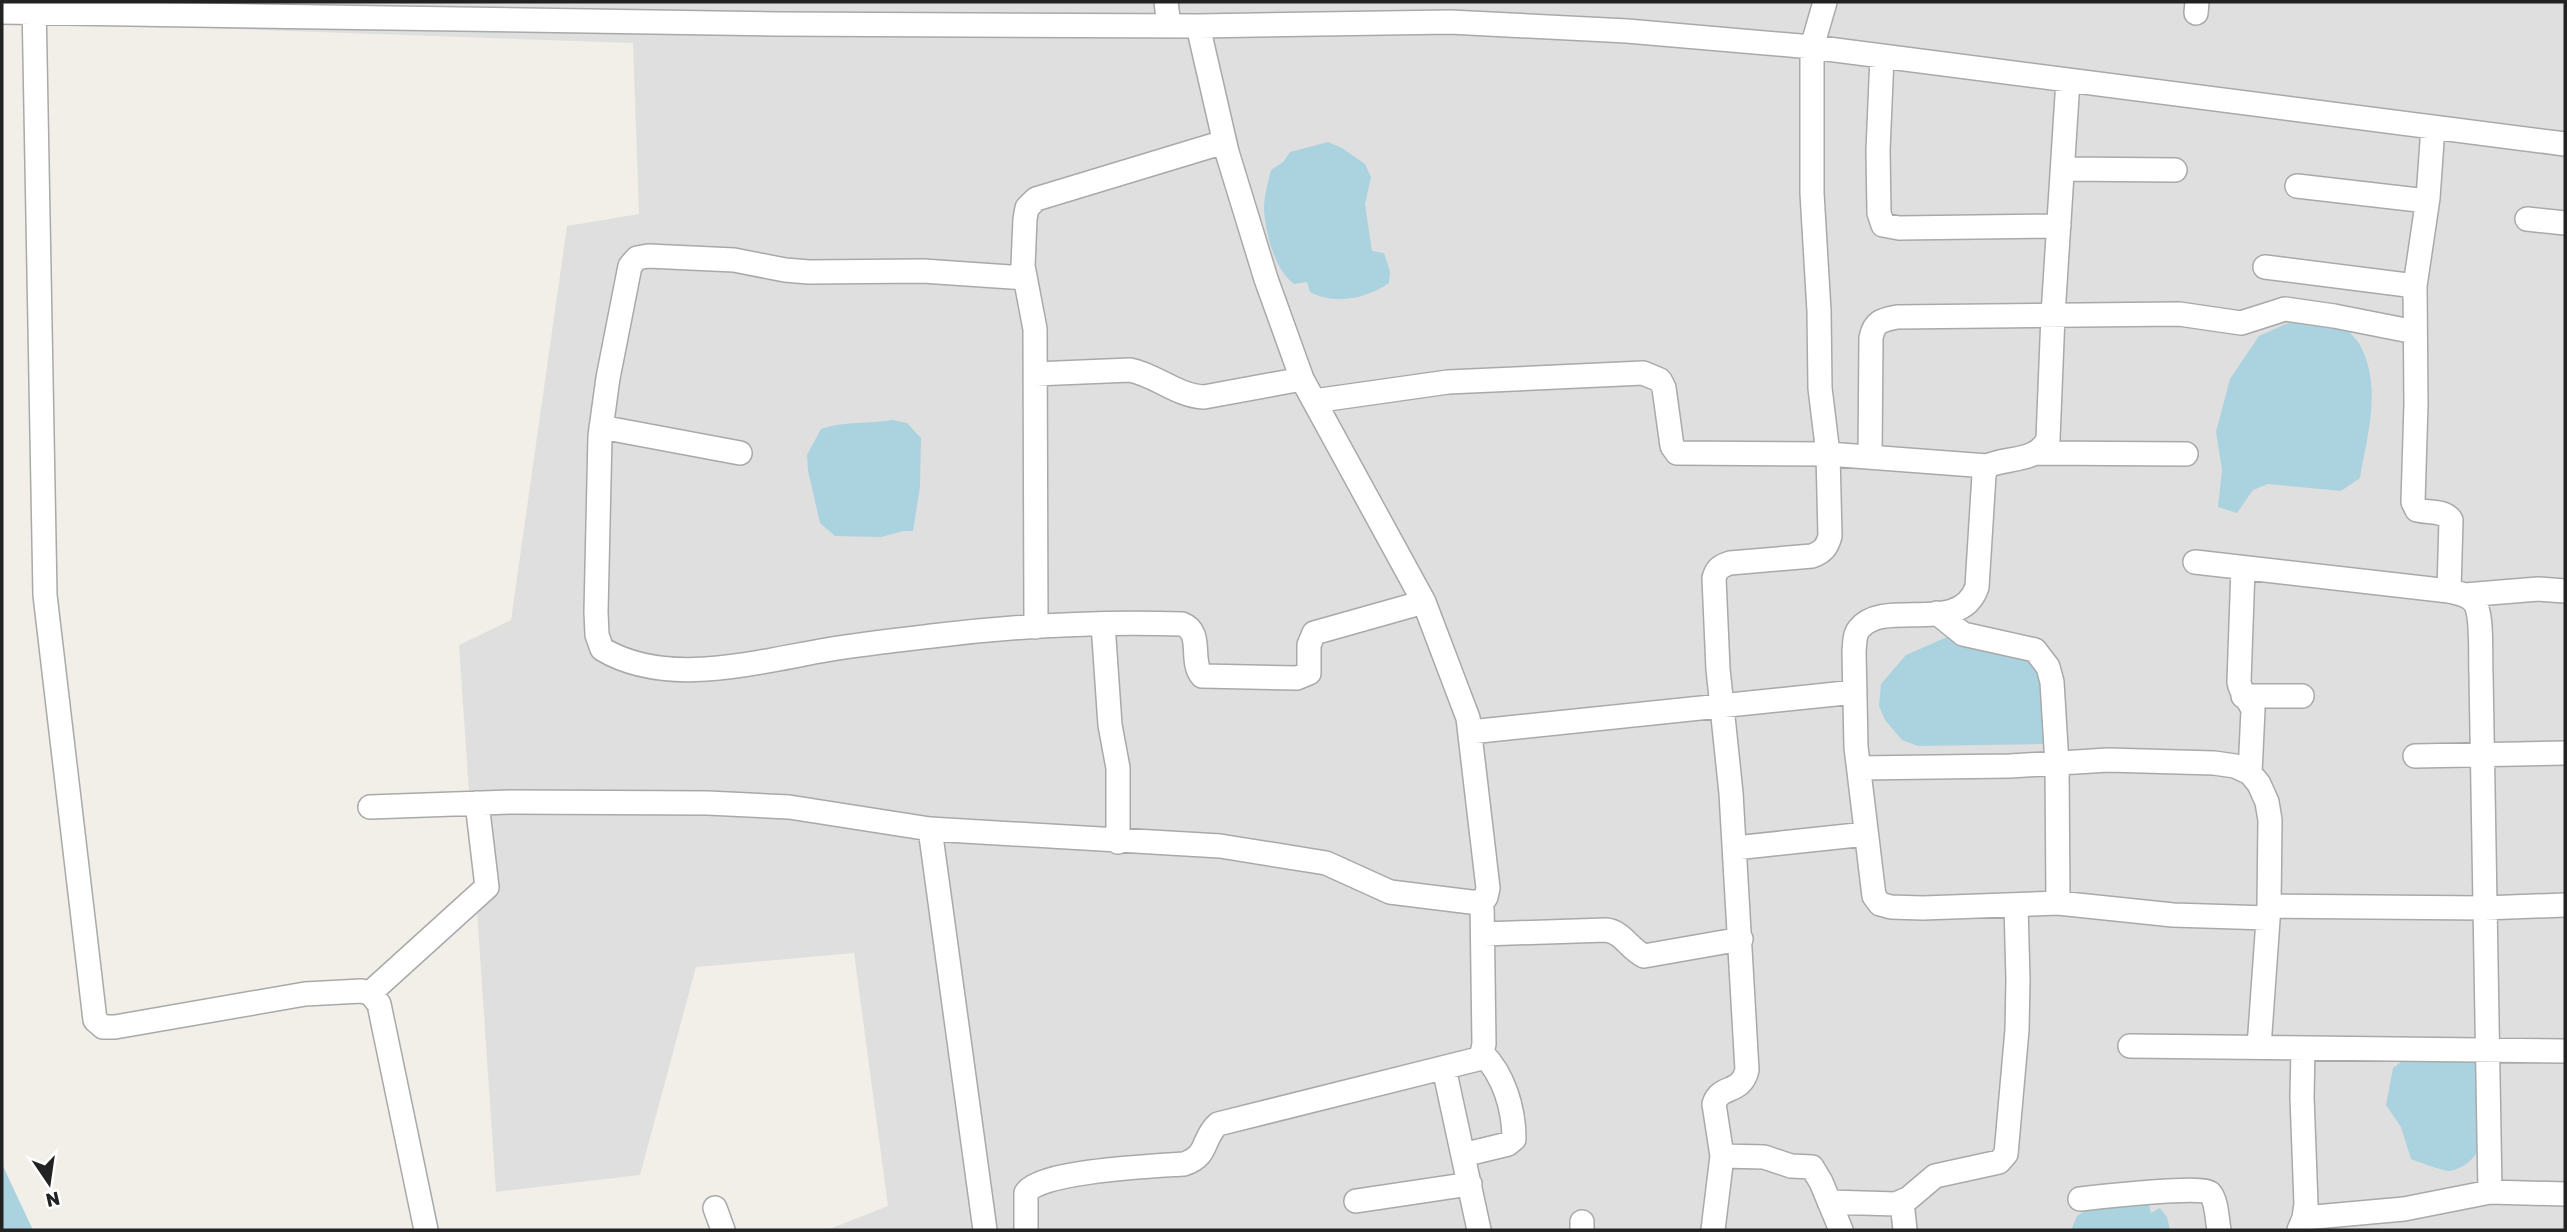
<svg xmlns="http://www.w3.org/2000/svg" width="2567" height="1232" viewBox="0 0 2567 1232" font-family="Rubik,sans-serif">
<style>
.residential{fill:#e0dfdf}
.water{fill:#aad3df}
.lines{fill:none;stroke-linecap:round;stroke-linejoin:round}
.minor-casing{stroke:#a9a9a9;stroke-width:26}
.minor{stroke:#fff;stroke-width:23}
</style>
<rect width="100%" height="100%" fill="#f2efe9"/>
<path class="residential" d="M 2,2 L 2565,2 L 2565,1230 L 827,1230 L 888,1206 L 854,953 L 696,967 L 640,1175 L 496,1192 L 459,645 L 511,620 L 567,226 L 639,214 L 633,43 L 2,21 Z"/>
<path class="water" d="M 1328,142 L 1342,148 L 1365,164 L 1371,177 L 1365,204 L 1372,251 L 1384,253 L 1390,271 L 1389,283 C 1366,299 1334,305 1310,292 L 1307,282 L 1294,284 C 1275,271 1265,232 1264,209 C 1264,196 1268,182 1271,170 L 1283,162 L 1290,152 Z
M 2309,321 L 2348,330 C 2352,335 2358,341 2361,347 C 2382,388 2367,436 2360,478 L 2341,491 L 2268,484 L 2253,490 L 2237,513 L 2218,507 L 2222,470 L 2216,432 L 2230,379 L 2259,336 L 2288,323 Z
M 892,420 L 907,423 L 921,438 L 920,487 L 913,531 L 903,531 L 881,537 L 835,536 L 820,523 L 808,471 L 807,455 L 821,429 C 844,421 867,424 892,420 Z
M 1947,637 L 2018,649 L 2044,675 L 2049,736 L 2043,744 L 1918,746 L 1902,740 L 1885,720 L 1879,706 L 1881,684 L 1906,655 Z
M 2410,1055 L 2480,1058 L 2480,1147 C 2475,1159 2463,1169 2449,1171 C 2443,1171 2419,1162 2411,1159 L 2401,1127 L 2386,1105 L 2393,1068 Z
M 2,1164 L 33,1230 L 2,1230 Z
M 2142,1202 L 2149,1204 L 2151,1213 L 2160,1208 L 2167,1217 L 2170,1230 L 2071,1230 L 2077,1216 L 2091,1207 Z"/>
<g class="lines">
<defs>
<path id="minor" d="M 34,2 L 45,595 L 95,1020 L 103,1027 L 115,1027 L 305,994 L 361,991 L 370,993 L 379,1004 L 426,1230
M 1166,2 L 1169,26
M 2,12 L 777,24 L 1198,26 L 1450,22 L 1627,31 L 1812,47 L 2565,144
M 2196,13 L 2197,2
M 1882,57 L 1878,150 L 1879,213 L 1883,225 L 1899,228 L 2059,226
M 2068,80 L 2053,315 L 2048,439 C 2038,462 2008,457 1987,466 L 1984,475 L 1977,587 C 1960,637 1884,597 1859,629 C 1854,635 1855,644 1854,651 L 1856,747 L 1874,896 L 1880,904 L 1891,907 L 1923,908 L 2058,903 L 2173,915 L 2268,918
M 2433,127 L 2428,198 L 2415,286 L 2416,404 L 2413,502 L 2417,510 C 2428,513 2444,510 2451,520 L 2449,591
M 2063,169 L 2175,170
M 2297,186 L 2427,201
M 2527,219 L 2565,223
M 2265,267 L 2415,286
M 1025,278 L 923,271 L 809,272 L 785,270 L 734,260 L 648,256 L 637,258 L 630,266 L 608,378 L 600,436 L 596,612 L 597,635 L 602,649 C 667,688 756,662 826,650 C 861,644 897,640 932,636 C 1015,626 1099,621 1182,624 C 1204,632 1189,661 1202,676 L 1297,678 L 1309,673 L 1309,645 L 1314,633 L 1424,602
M 1035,374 L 1130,370 C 1156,375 1177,396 1204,397 L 1302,379
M 1314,401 L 1448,382 L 1643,373 L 1660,380 L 1664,388 L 1672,446 L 1677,453 L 1828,454 L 1987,466
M 601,427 L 740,453
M 2037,453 L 2186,454
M 1870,457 L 1871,338 C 1874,322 1881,320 1897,317 L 2179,314 L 2241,323 L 2285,309 L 2334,316 L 2415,332
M 2195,562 L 2449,591 C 2457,593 2468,594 2474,602 C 2483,613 2480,658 2481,674 L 2490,1192
M 2243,568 L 2239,682 C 2241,695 2249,699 2253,710 L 2250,773
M 2465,595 L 2538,589 L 2565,591
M 1937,613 L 1963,634 L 2035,650 L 2048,667 L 2052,682 L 2057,764 L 2058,903
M 1103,624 L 1110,725 L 1118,768 L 1118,842
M 1036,627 L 1035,329 L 1023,266 L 1025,219 L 1027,208 L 1036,199 L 1224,142
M 2243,696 L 2302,696
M 1470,732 L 1855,692
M 2415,756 L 2565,753
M 1859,768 L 2010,766 L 2108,760 L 2214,763 L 2235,766 L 2250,773 L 2259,784 L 2267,802 L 2270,820 L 2269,906 L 2259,1047
M 370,807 L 510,802 L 708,803 L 789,807 L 930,829 L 1220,846 L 1326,863 L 1390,892 L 1471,902 L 1482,902 L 1486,897 L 1488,888 L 1468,718 L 1424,602 L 1302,379 L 1266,279 L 1227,152 L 1198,26
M 930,829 L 985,1230
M 1735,848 L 1866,834
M 2269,906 L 2484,908 L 2565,905
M 1483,934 L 1606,930 C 1623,932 1629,949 1644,956 L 1741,939
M 370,993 L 487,887 L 477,803
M 2130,1046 L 2565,1051
M 1444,1068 L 1479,1230
M 1463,1155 L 1508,1144 L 1514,1139 C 1514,1109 1504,1075 1482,1053
M 1722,1156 L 1764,1157 L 1791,1166 L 1812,1167 L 1821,1182 L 1841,1230
M 2080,1199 C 2098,1197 2202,1185 2210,1193 C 2217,1201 2217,1220 2219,1230
M 1356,1201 L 1470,1184
M 1829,1202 L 1896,1204 L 1909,1198 L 1935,1176 L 1999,1162 L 2006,1154 L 2017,1030 L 2018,980 L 2016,905
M 1902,1202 L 1905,1230
M 715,1208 L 723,1230
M 2304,1218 L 2404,1209 L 2490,1192 L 2565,1194
M 1026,1230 L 1026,1193 C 1038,1171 1155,1166 1184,1164 C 1210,1155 1201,1139 1218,1124 L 1478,1059 L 1482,1053 L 1484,1044 L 1482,902
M 1582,1230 L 1582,1222
M 1713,1230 L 1722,1156 L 1714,1104 C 1720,1084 1741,1095 1747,1070 L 1731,793 L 1718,669 L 1714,578 C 1717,568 1721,566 1730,563 L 1812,556 C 1823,552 1827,547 1830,536 L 1828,454 L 1820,388 L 1819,311 L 1812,193 L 1812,47 L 1825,2
M 2299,1230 L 2304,1218 L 2306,1204 L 2302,1097 L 2303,1048"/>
</defs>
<use href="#minor" class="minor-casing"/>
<use href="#minor" class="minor"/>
</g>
<rect width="2567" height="1232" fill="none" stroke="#222222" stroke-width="7"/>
<g transform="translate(49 1183) rotate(167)" stroke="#ffffff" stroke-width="5" paint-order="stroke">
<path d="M0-5L12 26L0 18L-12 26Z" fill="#222222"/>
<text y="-10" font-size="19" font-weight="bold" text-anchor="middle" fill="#222222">N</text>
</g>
</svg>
